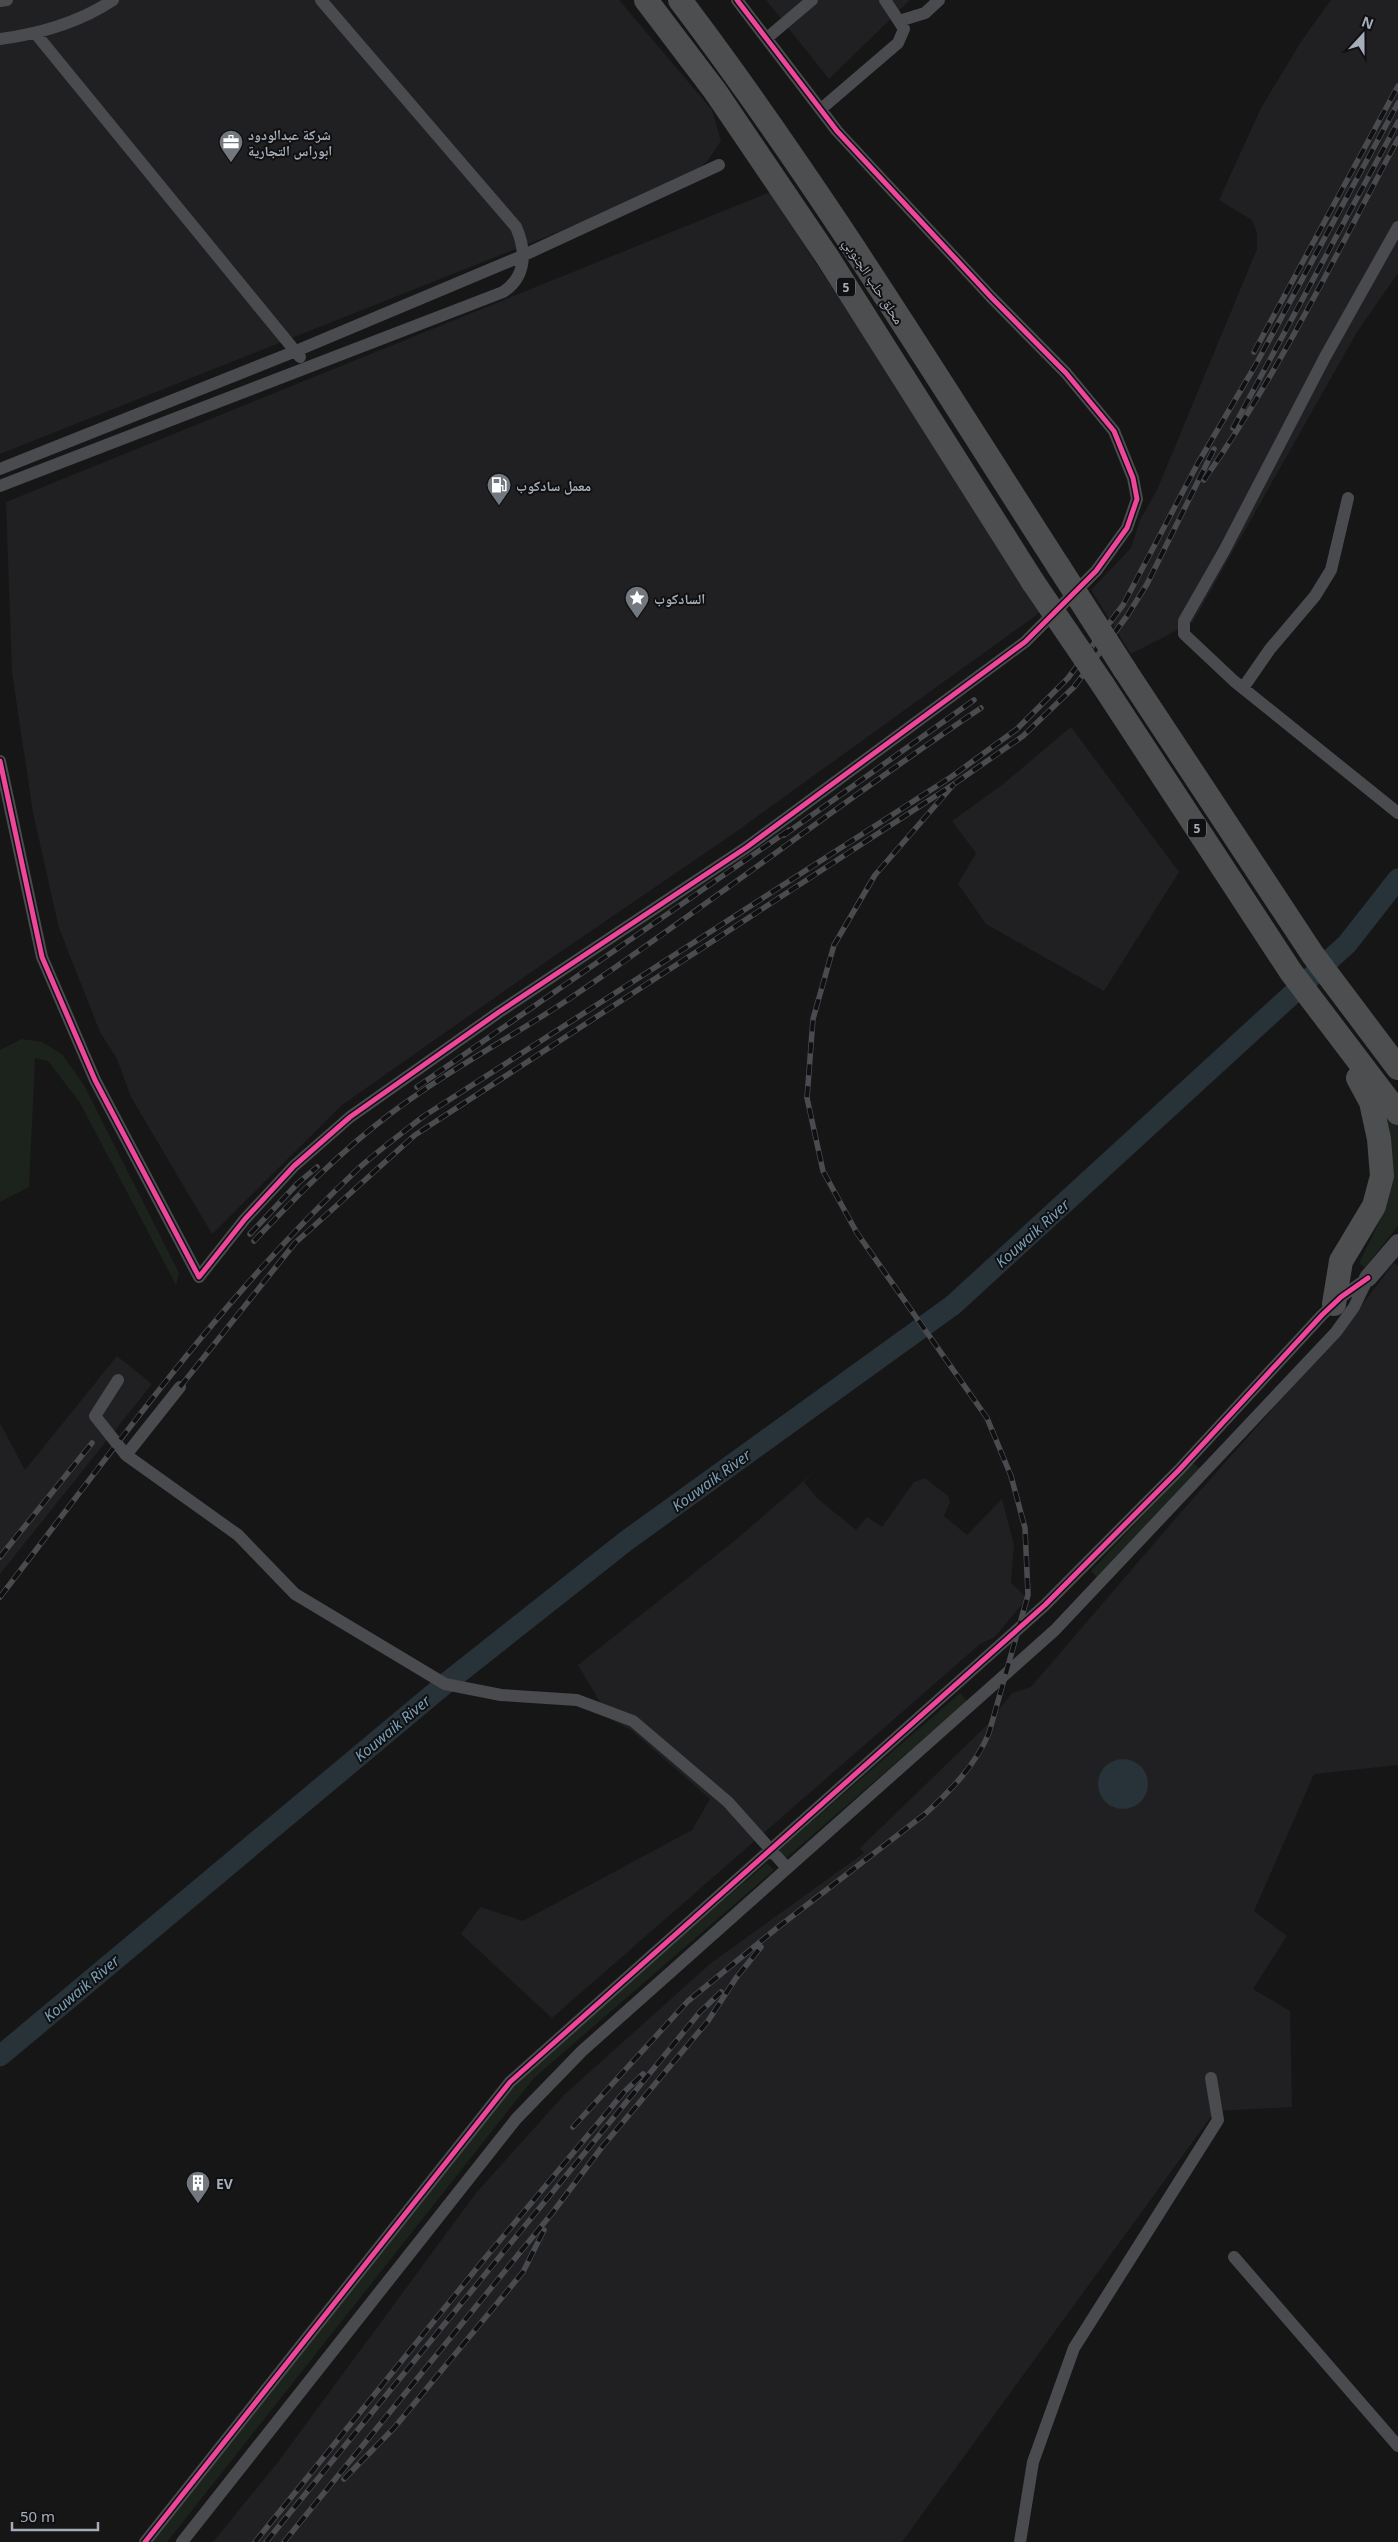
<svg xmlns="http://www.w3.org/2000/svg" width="1398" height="2542" viewBox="0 0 1398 2542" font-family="'Noto Sans','Noto Naskh Arabic',sans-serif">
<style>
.built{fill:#202022}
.green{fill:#1b231c}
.water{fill:#283239}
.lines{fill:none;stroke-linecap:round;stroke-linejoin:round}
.river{stroke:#283239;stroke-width:21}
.street{stroke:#494b4f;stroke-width:12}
.secondary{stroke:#484a4d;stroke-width:18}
.highway{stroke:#4c4e50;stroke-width:24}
.rail-casing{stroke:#494b4e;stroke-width:5.5}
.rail{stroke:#101012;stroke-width:4;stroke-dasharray:11;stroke-linecap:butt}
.highway-bridge{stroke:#4c4e50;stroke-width:24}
.cycleway-casing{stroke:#101012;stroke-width:8}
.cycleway{stroke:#ed469a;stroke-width:5}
.labels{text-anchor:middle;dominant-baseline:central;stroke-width:4;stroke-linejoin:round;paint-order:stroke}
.shield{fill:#101012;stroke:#787e86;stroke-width:1}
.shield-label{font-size:12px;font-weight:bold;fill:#a5adb8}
.poi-label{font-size:14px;font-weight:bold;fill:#a5adb8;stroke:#101012;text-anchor:start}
.street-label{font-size:14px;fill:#a5adb8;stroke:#101012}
.water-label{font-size:15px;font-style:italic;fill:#799fb7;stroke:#101012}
</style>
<rect width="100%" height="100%" fill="#161616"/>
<path class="built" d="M 0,0 L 619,0 L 712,110 L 721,141 L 708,160 L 689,180 L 0,454 Z
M 766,0 L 910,0 L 829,79 Z
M 1331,0 L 1398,0 L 1398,273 L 1357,332 L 1193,622 L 1131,654 L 1091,590 L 1131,548 L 1140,520 L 1157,490 L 1257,249 L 1257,233 L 1252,220 L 1219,200 L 1261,108 L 1302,40 Z
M 770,192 L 1042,611 L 730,836 L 547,961 L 342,1105 L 212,1234 L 131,1097 L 117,1059 L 100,1032 L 59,928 L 33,813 L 12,672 L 6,502 Z
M 1071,727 L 1179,872 L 1104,991 L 986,924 L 958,884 L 976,853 L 952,821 L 1002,785 Z
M 1394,1263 L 1398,1266 L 1398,1765 L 1314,1774 L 1254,1911 L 1287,1936 L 1253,1989 L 1290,2011 L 1292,2107 L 1215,2111 L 902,2542 L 213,2542 L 278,2462 L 476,2193 L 564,2095 L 711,1963 L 864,1853 L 860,1848 L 986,1726 L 1012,1693 L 1031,1687 L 1182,1511 L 1342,1331 Z
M 117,1356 L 152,1384 L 0,1574 L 0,1423 L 25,1470 Z
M 822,1465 L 804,1482 L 818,1499 L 856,1530 L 867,1517 L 882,1527 L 914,1482 L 925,1478 L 948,1496 L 950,1502 L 944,1516 L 967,1535 L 1002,1499 L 1014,1545 L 1011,1583 L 1027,1598 L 995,1637 L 980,1644 L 552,2018 L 461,1934 L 480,1907 L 523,1921 L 692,1830 L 710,1799 L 631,1730 L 610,1719 L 578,1665 L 738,1538 Z"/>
<path class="green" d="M 22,1039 L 42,1042 L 62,1054 L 84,1085 L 179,1273 L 176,1285 L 80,1103 L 48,1061 L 35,1058 L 29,1187 L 0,1202 L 0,1050 Z
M 1378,1098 L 1398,1126 L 1398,1226 L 1365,1267 L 1359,1263 L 1381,1218 L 1387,1195 Z
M 1193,1463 L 1201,1470 L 1098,1578 L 1091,1571 Z
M 960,1693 L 967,1701 L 785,1859 L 778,1851 Z
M 767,1863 L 774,1870 L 534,2078 L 167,2542 L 150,2542 L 503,2099 L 527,2072 L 568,2034 Z"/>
<path class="water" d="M1098 1784a25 25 0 1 1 50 0a25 25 0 1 1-50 0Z"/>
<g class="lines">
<path class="river" d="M 0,2056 L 445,1684 L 626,1541 L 953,1305 L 1347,944 L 1398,879"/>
<path class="street" d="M 0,1 L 7,0
M 899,21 L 925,13 L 939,0
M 36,34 L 300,357
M 767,38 L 812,0
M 0,39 C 38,34 80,22 113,0
M 821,109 L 898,43 L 904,29 L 885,0
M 1398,227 L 1325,357 L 1224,551 L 1184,621 L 1184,634 L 1234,681 L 1398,813
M 0,469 L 296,351 L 522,256 L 719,165
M 0,486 L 503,292 C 526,277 527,252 516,227 L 321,0
M 1243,688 L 1270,649 L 1315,596 L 1331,570 L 1348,498
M 0,761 L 42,957 L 95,1080 L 199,1277 L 245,1219 L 294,1166 L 350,1117 L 499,1012 L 747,847 L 1025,642 L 1096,571 L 1127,528 L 1137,499 L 1133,478 L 1114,431 L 1066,373 L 991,297 L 837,131 L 737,0
M 118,1380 L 95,1416 L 126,1455 L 238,1535 L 295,1594 L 445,1684 L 501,1695 L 577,1700 L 633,1721 L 728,1802 L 787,1868
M 126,1455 L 180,1387
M 1234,2257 L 1398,2446
M 145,2542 L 510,2082 L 1045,1605 L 1179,1470 L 1322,1315 L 1341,1297 L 1368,1278
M 182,2542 L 516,2119 L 582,2051 L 1055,1630 L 1336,1332 L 1354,1307 L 1368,1278
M 1020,2542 L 1033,2462 L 1074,2348 L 1218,2120 L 1211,2078"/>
<path class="secondary" d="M 1368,1278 L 1398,1243"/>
<path class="highway" d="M 646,0 L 715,91 L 828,258 L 1033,582
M 680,0 C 817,181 936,376 1059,567
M 1125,670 L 1313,955 L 1398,1068
M 1103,685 L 1291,972 L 1398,1113
M 1334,1304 L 1341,1261 L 1374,1206 L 1382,1176 L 1379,1139 L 1371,1102 L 1358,1078"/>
<defs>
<path id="rail" d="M 1254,352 L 1398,86
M 1233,428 L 1398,122
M 1204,480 C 1279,373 1336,254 1398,139
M 784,835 L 974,700
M 417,1087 L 789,830
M 250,1234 L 298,1183 L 317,1167
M 254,1241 C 297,1196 340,1152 390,1114 C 447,1071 510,1038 569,999 C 709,905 841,802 981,708
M 180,1387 L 295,1243 L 415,1135 L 954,784 L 1023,736 L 1074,687 L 1127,616 L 1147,584 L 1214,449
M 0,1557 L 92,1443
M 0,1597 C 114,1449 222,1296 359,1168 C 379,1150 402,1133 424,1116 L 951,777 L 1017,729 L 1068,678 L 1123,605 L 1198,463 L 1255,366 L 1398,103
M 573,2127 L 688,2001 L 777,1928 L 925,1814 C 951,1790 975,1766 989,1733 L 1028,1595 L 1025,1528 L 1011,1476 L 987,1418 L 857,1233 L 823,1171 L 807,1098 L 813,1019 L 834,945 L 875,875 L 954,784
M 344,2479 L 394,2428 L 523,2272 L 544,2230
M 255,2542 L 481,2263 L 624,2092 L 643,2074
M 266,2542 L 700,2012 L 721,1992
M 284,2542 L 553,2212 L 602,2147 L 708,2021 L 736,1978 L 761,1947"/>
</defs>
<use href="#rail" class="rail-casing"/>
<use href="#rail" class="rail"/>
<path class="highway-bridge" d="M 1059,567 L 1125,670
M 1033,582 L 1103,685"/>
<defs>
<path id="cycleway" d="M 0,761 L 42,957 L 95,1080 L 199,1277 L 245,1219 L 294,1166 L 350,1117 L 499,1012 L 747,847 L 1025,642 L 1096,571 L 1127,528 L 1137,499 L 1133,478 L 1114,431 L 1066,373 L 991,297 L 837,131 L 737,0
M 145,2542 L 510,2082 L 1045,1605 L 1179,1470 L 1322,1315 L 1341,1297 L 1368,1278"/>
</defs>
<use href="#cycleway" class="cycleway-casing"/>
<use href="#cycleway" class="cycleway"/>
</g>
<defs>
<symbol id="office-pin" viewBox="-11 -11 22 30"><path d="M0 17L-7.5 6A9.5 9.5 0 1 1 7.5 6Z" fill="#73787f" stroke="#101012"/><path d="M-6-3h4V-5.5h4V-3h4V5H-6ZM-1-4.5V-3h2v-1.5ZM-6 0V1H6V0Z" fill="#fff"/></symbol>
<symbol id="fuel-pin" viewBox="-11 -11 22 30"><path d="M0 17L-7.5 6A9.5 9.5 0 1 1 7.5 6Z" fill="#73787f" stroke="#101012"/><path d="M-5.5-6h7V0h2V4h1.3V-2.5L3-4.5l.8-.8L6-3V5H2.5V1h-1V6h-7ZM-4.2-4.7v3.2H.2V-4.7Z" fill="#fff"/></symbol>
<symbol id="sight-pin" viewBox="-11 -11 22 30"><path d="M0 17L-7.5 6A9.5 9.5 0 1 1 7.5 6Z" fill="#73787f" stroke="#101012"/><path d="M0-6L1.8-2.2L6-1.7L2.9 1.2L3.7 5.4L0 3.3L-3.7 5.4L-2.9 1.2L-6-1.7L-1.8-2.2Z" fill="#fff"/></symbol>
<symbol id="building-pin" viewBox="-11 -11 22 30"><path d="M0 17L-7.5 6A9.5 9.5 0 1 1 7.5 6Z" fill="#73787f" stroke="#101012"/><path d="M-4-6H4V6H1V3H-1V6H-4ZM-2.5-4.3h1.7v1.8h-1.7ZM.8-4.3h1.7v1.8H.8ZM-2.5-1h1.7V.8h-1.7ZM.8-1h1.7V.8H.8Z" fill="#fff"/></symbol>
</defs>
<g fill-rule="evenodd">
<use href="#office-pin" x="217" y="128" width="28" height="38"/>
<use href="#fuel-pin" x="485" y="471" width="28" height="38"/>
<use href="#sight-pin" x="623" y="584" width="28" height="38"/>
<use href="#building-pin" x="184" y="2169" width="28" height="38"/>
</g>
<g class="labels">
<g class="shield">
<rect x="837" y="277.5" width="18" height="19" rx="4"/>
<rect x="1188" y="818.5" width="18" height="19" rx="4"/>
</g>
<g class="shield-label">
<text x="846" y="287">5</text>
<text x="1197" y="828">5</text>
</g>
<g class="poi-label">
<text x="248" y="134">شركة عبدالودود<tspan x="248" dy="16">ابوراس التجارية</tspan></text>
<text x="516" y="485">معمل سادكوب</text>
<text x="654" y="598">السادكوب</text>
<text x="216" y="2183">EV</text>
</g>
<g class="street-label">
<text transform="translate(874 281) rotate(57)">محلق حلب الجنوبي</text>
</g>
<g class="water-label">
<text transform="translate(1032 1233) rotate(-42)">Kouwaik River</text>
<text transform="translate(711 1480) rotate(-36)">Kouwaik River</text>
<text transform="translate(392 1728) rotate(-40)">Kouwaik River</text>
<text transform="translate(81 1988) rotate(-40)">Kouwaik River</text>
</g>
</g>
<g transform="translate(1363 35) rotate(21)" stroke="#101012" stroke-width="4" paint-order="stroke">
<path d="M0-4L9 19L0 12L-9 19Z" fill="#a5adb8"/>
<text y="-8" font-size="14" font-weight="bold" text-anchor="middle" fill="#a5adb8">N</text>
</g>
<path d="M12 2522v8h86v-8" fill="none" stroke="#a5adb8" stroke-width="2.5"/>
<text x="20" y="2522" font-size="15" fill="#a5adb8" stroke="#101012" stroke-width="4" paint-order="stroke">50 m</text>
</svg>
